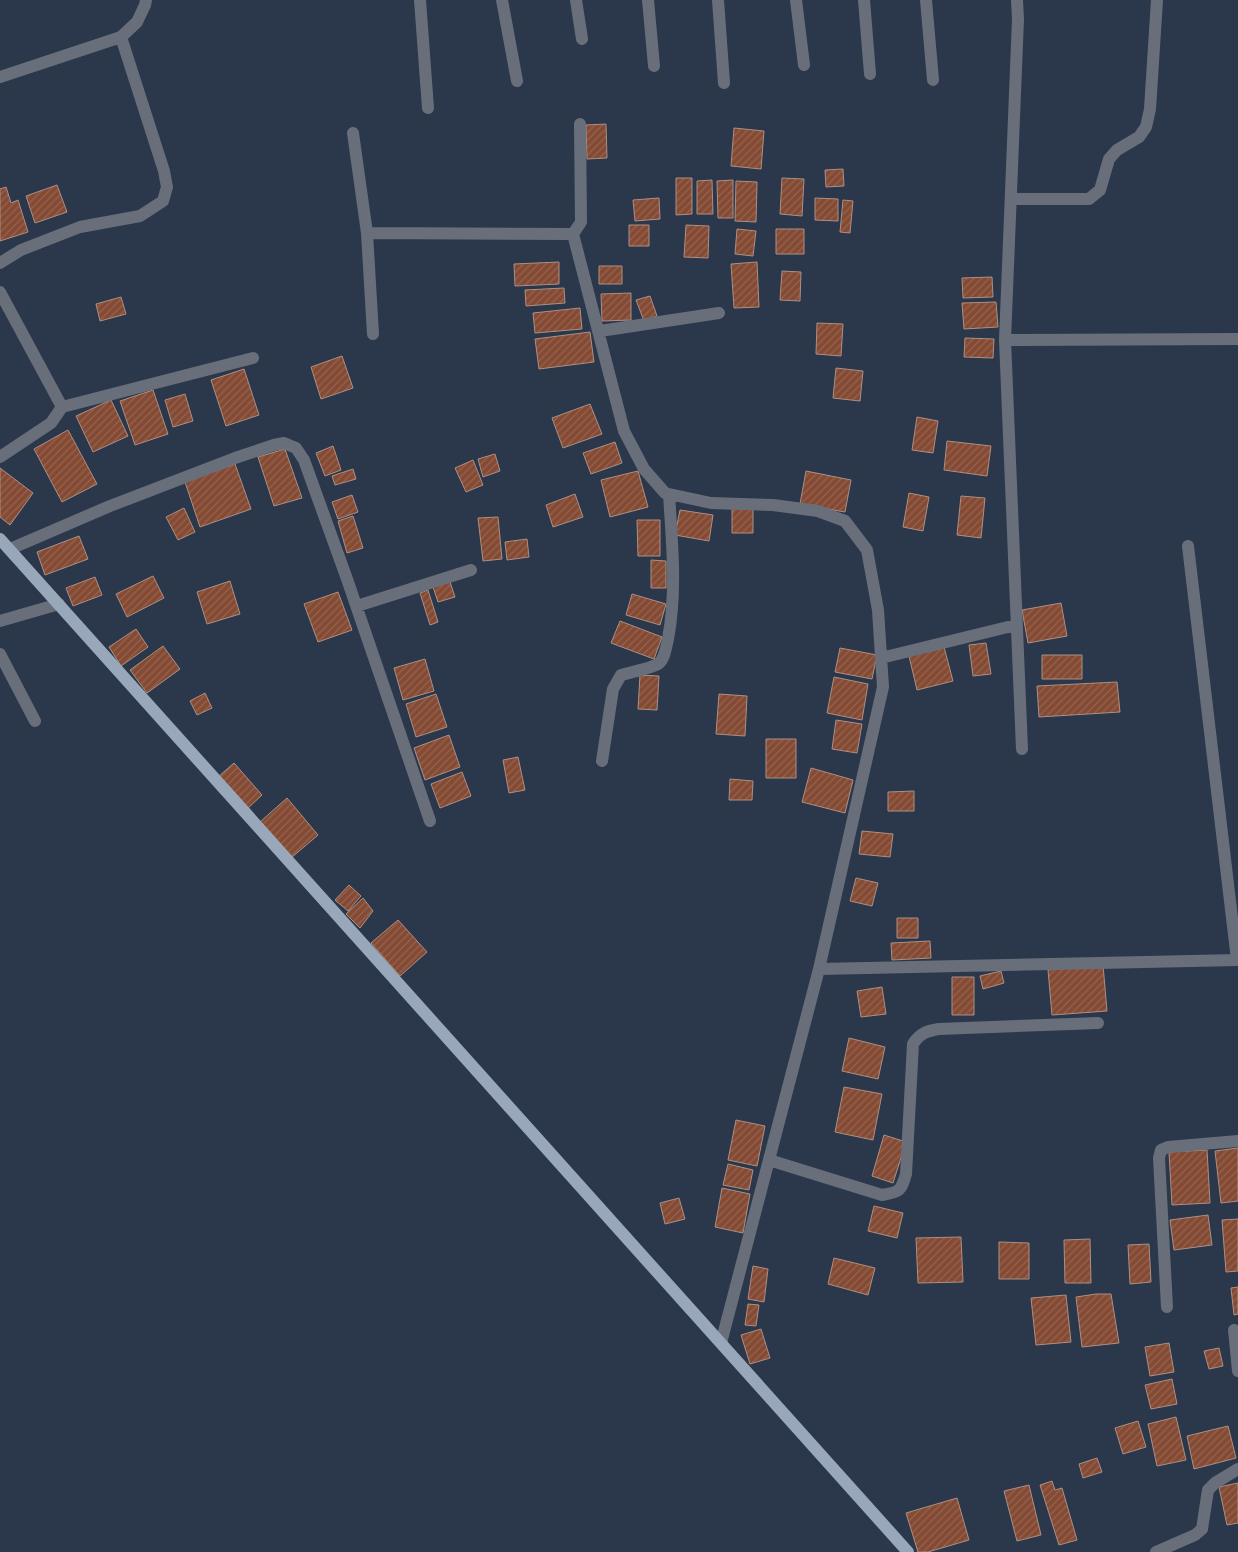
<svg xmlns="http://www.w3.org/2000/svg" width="1238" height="1552" viewBox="0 0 1238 1552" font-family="'Open Sans',sans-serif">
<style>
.building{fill:url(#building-hatch);stroke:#ad9084}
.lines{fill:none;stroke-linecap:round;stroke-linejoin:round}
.minor{stroke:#696f7a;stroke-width:12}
.major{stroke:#99a7bb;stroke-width:12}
</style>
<defs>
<pattern id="building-hatch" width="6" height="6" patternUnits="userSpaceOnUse" patternTransform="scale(1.25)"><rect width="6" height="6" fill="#844a33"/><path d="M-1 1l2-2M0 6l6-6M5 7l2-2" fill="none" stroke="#946451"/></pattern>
</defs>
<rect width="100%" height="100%" fill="#2b374b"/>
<path class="building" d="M 606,124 L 607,158 L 587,159 L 586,125 Z
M 734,128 L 764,131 L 761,169 L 731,166 Z
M 843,169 L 844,186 L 826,187 L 825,170 Z
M 676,178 L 692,178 L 692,214 L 676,215 Z
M 782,178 L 804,179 L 802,216 L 780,214 Z
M 712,180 L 713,214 L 697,214 L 697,181 Z
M 733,180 L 733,218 L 718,218 L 717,181 Z
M 736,181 L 757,182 L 756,222 L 735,221 Z
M 57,185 L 67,212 L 35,223 L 26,196 Z
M 6,187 L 11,203 L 18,200 L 28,232 L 0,241 L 0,189 Z
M 659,198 L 660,219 L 635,221 L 633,200 Z
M 815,198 L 838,199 L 838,221 L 815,220 Z
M 843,200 L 853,201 L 850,233 L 840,232 Z
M 629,225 L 649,225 L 649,246 L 629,246 Z
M 686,225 L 709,226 L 708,258 L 684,257 Z
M 737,229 L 756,231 L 753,256 L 735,254 Z
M 776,229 L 804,229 L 804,254 L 776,254 Z
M 559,262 L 559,284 L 515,286 L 514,264 Z
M 757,262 L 759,307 L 734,308 L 731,264 Z
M 599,266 L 622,266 L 622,284 L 599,284 Z
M 782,271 L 801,272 L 800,301 L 780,300 Z
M 992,277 L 993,297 L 963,298 L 962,278 Z
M 564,288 L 565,303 L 526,306 L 525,290 Z
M 631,293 L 631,320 L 602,321 L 601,294 Z
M 650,296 L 657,316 L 644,321 L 636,300 Z
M 121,297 L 126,314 L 100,321 L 96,304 Z
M 996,302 L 998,327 L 964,329 L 962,303 Z
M 580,308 L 582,329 L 535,333 L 533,313 Z
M 817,323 L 843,324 L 841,356 L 816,354 Z
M 590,332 L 594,362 L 539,369 L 535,339 Z
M 965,338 L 994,339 L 993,358 L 964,357 Z
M 342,356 L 353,388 L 321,399 L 311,367 Z
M 836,368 L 863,371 L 860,401 L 833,398 Z
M 244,369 L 259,415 L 226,426 L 211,380 Z
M 153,390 L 168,434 L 135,445 L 120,401 Z
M 185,394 L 193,421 L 173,427 L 165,400 Z
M 111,400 L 128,436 L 93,452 L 76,416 Z
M 590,404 L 602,434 L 563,448 L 552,418 Z
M 917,417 L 938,421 L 933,453 L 912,450 Z
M 68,430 L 97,484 L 62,502 L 34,449 Z
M 947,441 L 991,446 L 987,476 L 944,470 Z
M 615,442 L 622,463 L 591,474 L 583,453 Z
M 333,446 L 341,470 L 325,476 L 316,453 Z
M 285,449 L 302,498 L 274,506 L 258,457 Z
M 495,454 L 500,471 L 483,477 L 478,459 Z
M 473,460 L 483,485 L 466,492 L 455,468 Z
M 235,464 L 251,509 L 200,527 L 185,482 Z
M 0,468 L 33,493 L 10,525 L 0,517 Z
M 353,469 L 356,479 L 335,485 L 332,476 Z
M 638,471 L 648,507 L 610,517 L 601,480 Z
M 806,471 L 851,480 L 845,512 L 800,504 Z
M 909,493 L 929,497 L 923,531 L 903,527 Z
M 575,494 L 583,517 L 553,527 L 546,505 Z
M 352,495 L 358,512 L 338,519 L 332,502 Z
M 961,496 L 985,498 L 981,538 L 957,535 Z
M 732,507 L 753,507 L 753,533 L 732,533 Z
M 184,508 L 195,532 L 178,540 L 166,517 Z
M 680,510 L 713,515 L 709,541 L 675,535 Z
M 353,516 L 363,548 L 347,553 L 338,521 Z
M 498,517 L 502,559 L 483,561 L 478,518 Z
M 637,520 L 660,520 L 660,556 L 638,556 Z
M 79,536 L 88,559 L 45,575 L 37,552 Z
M 527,539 L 529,557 L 507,560 L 505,542 Z
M 651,560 L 666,561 L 666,588 L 651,588 Z
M 153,576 L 164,598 L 127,617 L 116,594 Z
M 95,577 L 102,595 L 73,606 L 66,588 Z
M 230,581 L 240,614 L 207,624 L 197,592 Z
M 450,582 L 455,597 L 438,602 L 433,587 Z
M 428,590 L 438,622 L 430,625 L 420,593 Z
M 338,592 L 352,630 L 318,642 L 304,604 Z
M 632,594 L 666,604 L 660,625 L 626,615 Z
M 1061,603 L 1067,636 L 1028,643 L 1022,610 Z
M 620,621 L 662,637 L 654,659 L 611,643 Z
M 136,629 L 148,647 L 121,666 L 109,647 Z
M 986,643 L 991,674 L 973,676 L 969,645 Z
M 163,646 L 180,669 L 147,693 L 130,670 Z
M 944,647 L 953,681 L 917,690 L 909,656 Z
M 840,648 L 877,655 L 872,679 L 835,672 Z
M 1042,655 L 1082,655 L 1082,679 L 1042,679 Z
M 425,659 L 434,691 L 403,700 L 394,668 Z
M 640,675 L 659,676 L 657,710 L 638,709 Z
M 834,677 L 868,684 L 862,720 L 827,713 Z
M 1117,682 L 1120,712 L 1039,717 L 1037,686 Z
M 205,693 L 212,708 L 197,715 L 190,701 Z
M 436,694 L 447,727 L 416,737 L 406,704 Z
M 719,694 L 747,696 L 745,736 L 716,734 Z
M 836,720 L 862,724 L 857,753 L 832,749 Z
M 449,735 L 460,767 L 425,780 L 414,748 Z
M 766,739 L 796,739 L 796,778 L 766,778 Z
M 518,757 L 525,790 L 509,793 L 503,760 Z
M 234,763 L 262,795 L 247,809 L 218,777 Z
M 811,768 L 853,780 L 845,813 L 802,802 Z
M 462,772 L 471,796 L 440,808 L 431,784 Z
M 730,779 L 753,781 L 752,800 L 729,800 Z
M 914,791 L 914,811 L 888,811 L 888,792 Z
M 287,798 L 318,835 L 291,858 L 260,822 Z
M 862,831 L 893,834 L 890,857 L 859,854 Z
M 856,878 L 878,883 L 872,906 L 850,901 Z
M 349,885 L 361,896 L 348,911 L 335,900 Z
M 363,898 L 373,911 L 360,928 L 346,914 Z
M 897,918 L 918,918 L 918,938 L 897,938 Z
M 398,920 L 427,952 L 400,976 L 371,943 Z
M 930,941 L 931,958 L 892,960 L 891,943 Z
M 1103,965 L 1107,1011 L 1052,1015 L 1048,970 Z
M 1001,971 L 1004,983 L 983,989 L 980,976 Z
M 952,977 L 974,977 L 974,1015 L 952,1015 Z
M 882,987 L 886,1014 L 861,1017 L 857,991 Z
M 849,1038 L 885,1047 L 878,1079 L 842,1071 Z
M 844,1087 L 882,1094 L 873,1140 L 835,1132 Z
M 736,1120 L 765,1126 L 757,1166 L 728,1160 Z
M 884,1135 L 906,1142 L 893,1183 L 872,1176 Z
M 1238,1148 L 1238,1201 L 1221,1203 L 1215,1151 Z
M 1207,1150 L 1210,1203 L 1172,1205 L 1169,1152 Z
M 728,1164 L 753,1170 L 749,1190 L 723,1185 Z
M 722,1188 L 750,1194 L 743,1233 L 715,1227 Z
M 679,1198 L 685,1219 L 665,1224 L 660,1203 Z
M 874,1206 L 903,1213 L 897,1238 L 868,1231 Z
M 1208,1215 L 1212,1245 L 1174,1250 L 1170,1220 Z
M 1238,1219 L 1238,1271 L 1226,1272 L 1222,1220 Z
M 961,1237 L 963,1282 L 918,1283 L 916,1238 Z
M 1090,1239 L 1091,1283 L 1065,1283 L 1064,1240 Z
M 999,1242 L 1029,1243 L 1029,1279 L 999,1279 Z
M 1149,1244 L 1151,1282 L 1130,1284 L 1128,1245 Z
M 834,1258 L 875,1268 L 868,1295 L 828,1284 Z
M 753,1266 L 768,1269 L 764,1302 L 748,1299 Z
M 1238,1287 L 1238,1314 L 1234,1315 L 1231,1288 Z
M 1096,1294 L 1111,1294 L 1119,1343 L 1082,1347 L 1076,1297 Z
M 1066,1295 L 1071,1342 L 1036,1345 L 1031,1298 Z
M 748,1304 L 759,1305 L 756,1326 L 745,1325 Z
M 761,1329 L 770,1358 L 750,1364 L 741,1335 Z
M 1169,1343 L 1174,1372 L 1150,1376 L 1145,1347 Z
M 1219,1348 L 1223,1366 L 1209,1369 L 1204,1351 Z
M 1172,1379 L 1177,1404 L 1151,1409 L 1145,1385 Z
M 1176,1417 L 1186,1460 L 1157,1466 L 1148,1424 Z
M 1138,1421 L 1146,1447 L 1123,1454 L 1115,1428 Z
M 1228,1426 L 1236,1458 L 1194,1469 L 1187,1436 Z
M 1097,1458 L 1102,1472 L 1083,1478 L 1079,1464 Z
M 1052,1481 L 1055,1490 L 1062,1488 L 1077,1540 L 1059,1545 L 1040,1485 Z
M 1238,1483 L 1238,1523 L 1227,1525 L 1219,1487 Z
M 1029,1485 L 1041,1535 L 1017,1541 L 1004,1491 Z
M 957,1498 L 969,1540 L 928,1552 L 918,1552 L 906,1513 Z"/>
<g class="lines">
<path class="minor" d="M 420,0 L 428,108
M 502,0 L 517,81
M 576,0 L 582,39
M 648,0 L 654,66
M 718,0 L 724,83
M 796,0 L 804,65
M 864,0 L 870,74
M 926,0 L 933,80
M 1017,0 L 1018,19 L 1005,340 L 1022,749
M 0,77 L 121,37 L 137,22 L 145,5 L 146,0
M 580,124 L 581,222 L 573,234 L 624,431 L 644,469 L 665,493 L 669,494 L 711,503 L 773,505 L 818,511 L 845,521 L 867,550 L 878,610 L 883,687 L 819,969 L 721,1343
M 353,133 L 367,233 L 373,334
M 1011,199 L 1089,199 L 1100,190 L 1109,159 L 1117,150 L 1139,137 L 1146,127 L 1150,109 L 1157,0
M 367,233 L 573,234
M 0,263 L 21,250 L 80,227 L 140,216 L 163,201 L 167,187 L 164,171 L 121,37
M 0,292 L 62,407
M 600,331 L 719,313
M 1005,340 L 1238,339
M 0,457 L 51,423 L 62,407 L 253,358
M 1188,546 L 1237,960
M 10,549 L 110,506 L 235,458 L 274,445 L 284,443 L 296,448 L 304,460 L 347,579 L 430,821
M 357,606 L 471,570
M 0,621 L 59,604
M 0,654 L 35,721
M 881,658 L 1016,625
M 602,761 L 613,689 L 621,675 C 631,672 649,669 658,664 C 665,659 666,647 668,639 C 677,591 672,543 669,494
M 819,969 L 1238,960
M 769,1160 L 882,1195 C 900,1192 901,1191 906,1174 L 913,1044 C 920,1033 927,1031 939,1029 L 1098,1023
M 1167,1307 L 1159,1158 L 1161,1150 L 1168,1147 L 1238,1141
M 1234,1330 L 1238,1371
M 1156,1552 L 1195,1535 L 1202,1529 L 1208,1490 L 1215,1483 L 1238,1469"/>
<path class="major" d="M 0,539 L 908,1552"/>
</g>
</svg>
